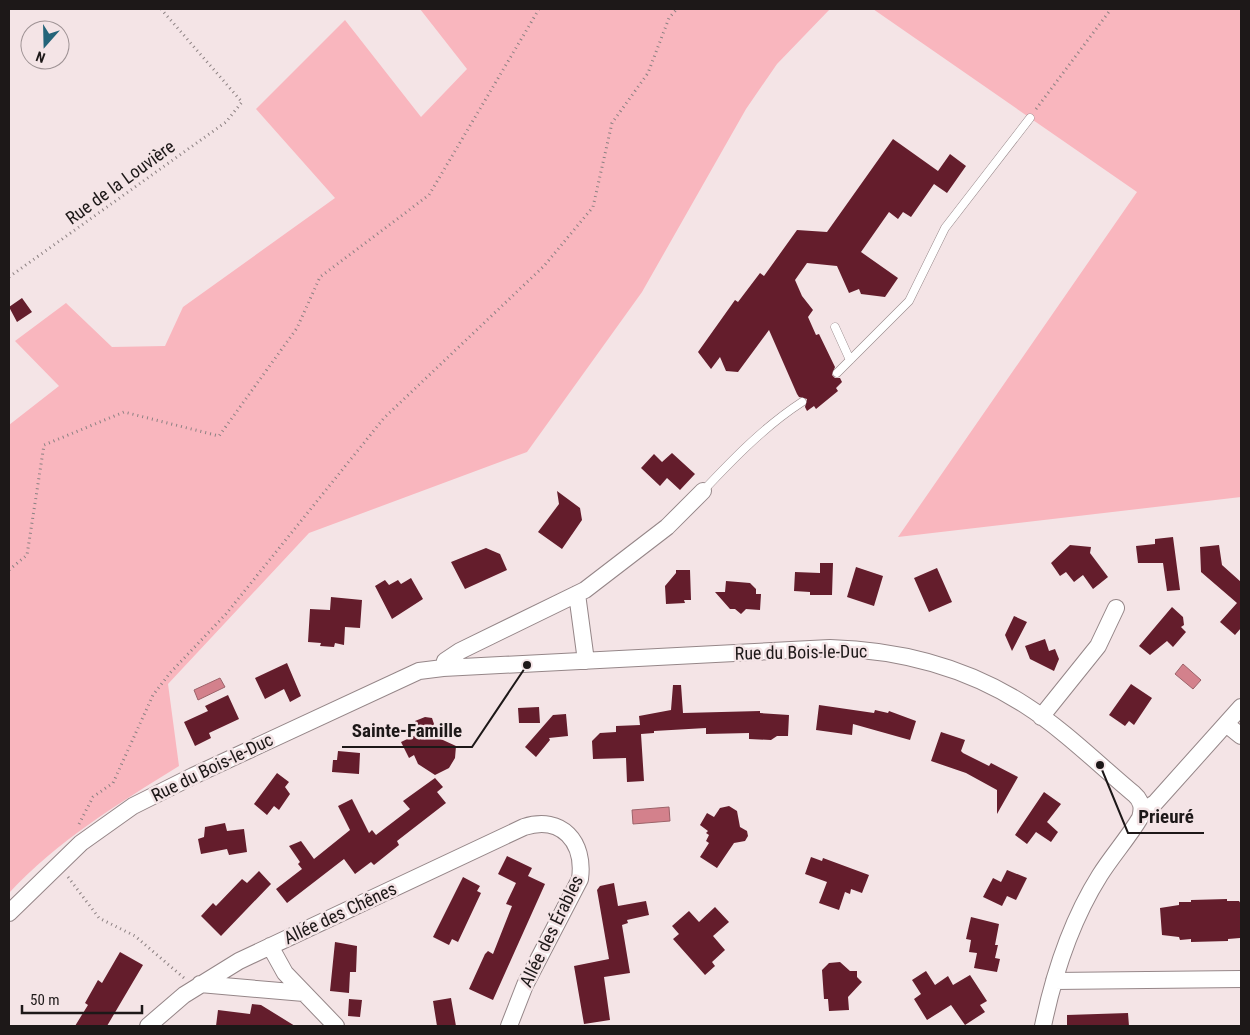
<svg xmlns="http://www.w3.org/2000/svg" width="1250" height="1035" viewBox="0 0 1250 1035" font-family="'Roboto Condensed',sans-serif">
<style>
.green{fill:#f9b6be}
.water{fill:#d3818c;stroke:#9c6269}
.building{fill:#641d2c}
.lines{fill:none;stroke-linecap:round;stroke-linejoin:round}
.service-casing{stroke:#958688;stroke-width:9}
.minor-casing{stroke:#958688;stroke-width:18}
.path{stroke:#8c8182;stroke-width:3;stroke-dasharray:1 4;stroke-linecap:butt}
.service{stroke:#fff;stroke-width:8}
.minor{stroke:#fff;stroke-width:16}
.labels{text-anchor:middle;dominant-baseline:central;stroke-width:5;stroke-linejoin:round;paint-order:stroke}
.street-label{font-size:18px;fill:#1d1818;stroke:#f4e4e6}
.leader{fill:none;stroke:#1d1818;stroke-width:2}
.callout-dot{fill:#1d1818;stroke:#f4e4e6;stroke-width:2}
.callout-label{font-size:19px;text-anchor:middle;font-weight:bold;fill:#1d1818;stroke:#f4e4e6;stroke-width:5;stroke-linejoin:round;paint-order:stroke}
</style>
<rect width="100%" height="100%" fill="#f4e4e6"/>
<path class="green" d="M 420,9 L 830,9 L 777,64 L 746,109 L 642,292 L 527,452 L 309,533 L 168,684 L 179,766 C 119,803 57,841 9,893 L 9,425 L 59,386 L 15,341 L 66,303 L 112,347 L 165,346 L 183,307 L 335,198 L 256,109 L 345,20 L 421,117 L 467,69 Z
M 873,9 L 1241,9 L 1241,497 L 898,537 L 1137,192 Z"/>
<path class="water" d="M 1183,664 L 1201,680 L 1193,689 L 1175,674 Z
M 220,678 L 225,687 L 198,700 L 194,690 Z
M 669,807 L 670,821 L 633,824 L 632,810 Z"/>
<path class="building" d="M 893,139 L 938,171 L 950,154 L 966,166 L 947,193 L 934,184 L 911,217 L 903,212 L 898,219 L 889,212 L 861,252 L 898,278 L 885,297 L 861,294 L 859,289 L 849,293 L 837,266 L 807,263 L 795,280 L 802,296 L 813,310 L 808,317 L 816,335 L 819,334 L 835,367 L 832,375 L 835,378 L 840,378 L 842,382 L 836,388 L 838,391 L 816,409 L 814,406 L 807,411 L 805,407 L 807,399 L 799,397 L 797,394 L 769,330 L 738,372 L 726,371 L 720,357 L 711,369 L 698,352 L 735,300 L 738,302 L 760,273 L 764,276 L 797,230 L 827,232 Z
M 22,298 L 32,312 L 17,322 L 9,307 Z
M 672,453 L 695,474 L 680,490 L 667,478 L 660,486 L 641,468 L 654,454 L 662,462 Z
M 557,491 L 580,508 L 582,520 L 562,549 L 538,532 L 559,504 Z
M 1173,537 L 1180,590 L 1167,591 L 1163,563 L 1138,563 L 1136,546 L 1155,544 L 1155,539 Z
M 1070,545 L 1091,547 L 1090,553 L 1108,577 L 1093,589 L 1083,575 L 1074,582 L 1066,572 L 1060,576 L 1051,563 Z
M 1219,545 L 1222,565 L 1241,582 L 1241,628 L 1235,635 L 1220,622 L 1237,603 L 1201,572 L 1200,547 Z
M 486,548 L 500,554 L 507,570 L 465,589 L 451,562 Z
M 820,563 L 833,563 L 832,595 L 810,595 L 810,592 L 794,591 L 795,572 L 820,573 Z
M 856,567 L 883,576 L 874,606 L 847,597 Z
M 937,568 L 952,602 L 929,612 L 914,578 Z
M 676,570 L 690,570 L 691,600 L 684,600 L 685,603 L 666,604 L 665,586 L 676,573 Z
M 411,578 L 423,599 L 392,619 L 375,586 L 385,580 L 389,585 L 398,580 L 401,584 Z
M 726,581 L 750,583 L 756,589 L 756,594 L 761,594 L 760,610 L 746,609 L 741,614 L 735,609 L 730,609 L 715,592 L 725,592 Z
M 331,597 L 362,600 L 360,628 L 345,627 L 344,645 L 335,643 L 334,647 L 320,646 L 321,643 L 308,642 L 310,609 L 330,610 Z
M 1172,607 L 1183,617 L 1184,625 L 1181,627 L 1186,632 L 1173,647 L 1167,641 L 1150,655 L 1139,646 Z
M 1014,616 L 1027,622 L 1012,651 L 1005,635 Z
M 1045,639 L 1049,651 L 1055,649 L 1059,659 L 1054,671 L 1030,659 L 1025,646 Z
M 287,663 L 301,696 L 290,702 L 284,689 L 265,699 L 255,678 Z
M 1131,684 L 1152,698 L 1134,725 L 1129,721 L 1125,726 L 1109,715 Z
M 673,685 L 681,685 L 683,713 L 760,711 L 760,713 L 789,715 L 788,736 L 777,736 L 771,740 L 749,739 L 749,733 L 706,734 L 706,728 L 654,731 L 654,733 L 641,734 L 644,781 L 627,782 L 626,758 L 593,759 L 592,741 L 600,733 L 616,732 L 616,726 L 640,725 L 639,716 L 671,710 Z
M 228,695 L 239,719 L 209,733 L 211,738 L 195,746 L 184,722 L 208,711 L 205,706 Z
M 819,705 L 874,713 L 875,710 L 888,713 L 889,711 L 916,721 L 910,740 L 853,724 L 852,735 L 816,730 Z
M 539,707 L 540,723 L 519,723 L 518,708 Z
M 566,714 L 568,736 L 549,738 L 550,740 L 536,757 L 525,747 L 553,715 Z
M 425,717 L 432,718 L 434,724 L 432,735 L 456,746 L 455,758 L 449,768 L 435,775 L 418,764 L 414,755 L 409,758 L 401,742 L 420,733 L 415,721 Z
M 941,732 L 965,740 L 961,751 L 963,753 L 989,766 L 991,763 L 1018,777 L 997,814 L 997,790 L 966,773 L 931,761 Z
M 338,751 L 360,753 L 359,774 L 332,772 L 333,760 L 337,760 Z
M 277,773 L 289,782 L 285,787 L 290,794 L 279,810 L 274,806 L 267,815 L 254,804 Z
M 435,778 L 443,787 L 437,792 L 446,803 L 397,841 L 399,845 L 374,865 L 371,862 L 355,874 L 344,859 L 287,903 L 276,889 L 302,869 L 298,864 L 300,862 L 289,846 L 301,841 L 314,859 L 350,830 L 338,806 L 352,799 L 369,833 L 372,830 L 376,835 L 410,809 L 403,801 Z
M 1044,792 L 1061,804 L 1047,822 L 1058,832 L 1051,842 L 1036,832 L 1027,844 L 1015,835 Z
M 729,806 L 737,811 L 740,827 L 747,831 L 748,836 L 745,841 L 734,843 L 717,868 L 700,857 L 709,843 L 706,841 L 709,835 L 706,833 L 708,831 L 700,825 L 707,813 L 714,817 L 720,808 Z
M 225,823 L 227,831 L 244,829 L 247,852 L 229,855 L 227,849 L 201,854 L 198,839 L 204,837 L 205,827 Z
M 507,856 L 532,868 L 528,876 L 545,884 L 493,1000 L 469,989 L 485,954 L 488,951 L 493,954 L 512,906 L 506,904 L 516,883 L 498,874 Z
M 811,857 L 822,861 L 823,858 L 869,875 L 862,893 L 851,889 L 850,894 L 845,892 L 839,910 L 819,903 L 827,882 L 805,874 Z
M 1007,870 L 1027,878 L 1016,900 L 1007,896 L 1002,906 L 983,897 L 993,878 L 1001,882 Z
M 259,871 L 271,884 L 221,936 L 201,916 L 213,903 L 216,906 L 242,879 L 247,883 Z
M 463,877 L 480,886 L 477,891 L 481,893 L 458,942 L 452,939 L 449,945 L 433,937 Z
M 614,883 L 618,906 L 646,901 L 649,915 L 627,920 L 628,923 L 622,925 L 630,973 L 604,977 L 610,1020 L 584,1024 L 574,966 L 609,959 L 597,890 L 600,886 Z
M 1227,899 L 1227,901 L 1239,901 L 1241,904 L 1240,938 L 1228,939 L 1228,941 L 1191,942 L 1191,939 L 1180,940 L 1179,937 L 1162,935 L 1160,908 L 1179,905 L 1179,902 L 1191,902 L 1191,900 Z
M 715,907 L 729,922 L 713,936 L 725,950 L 712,962 L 715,966 L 705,975 L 673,939 L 679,934 L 672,926 L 689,911 L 699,922 Z
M 971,917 L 999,924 L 995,945 L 998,945 L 995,958 L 1000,959 L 997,972 L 974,968 L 977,953 L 969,952 L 971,940 L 966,939 Z
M 335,942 L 357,946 L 356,972 L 350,972 L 349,993 L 330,991 Z
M 120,952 L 143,965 L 107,1026 L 75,1026 L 88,1005 L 85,1003 L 98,980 L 102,983 Z
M 840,962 L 850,971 L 857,971 L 857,977 L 862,982 L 848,997 L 849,1010 L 829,1011 L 828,999 L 824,999 L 822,970 L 829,963 Z
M 926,971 L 935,985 L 948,976 L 953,985 L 970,975 L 987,1001 L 980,1005 L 985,1012 L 965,1025 L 951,1005 L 927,1020 L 914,999 L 921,994 L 912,980 Z
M 451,998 L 456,1026 L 437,1026 L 433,1001 Z
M 349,999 L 362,1000 L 360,1017 L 348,1016 Z
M 252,1004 L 261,1005 L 295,1026 L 216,1026 L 218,1010 L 250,1014 Z
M 1128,1013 L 1129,1026 L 1067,1026 L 1067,1015 Z"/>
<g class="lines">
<defs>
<path id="service" d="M 835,327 L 850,360
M 837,373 L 909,301 L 945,228 L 1030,118
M 703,491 C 733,459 765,426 802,402"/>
<path id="minor" d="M 577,594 L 586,661
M 443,668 L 445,661 L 460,651 L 585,590 L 667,527 L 703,491
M 1041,717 L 1098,646 L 1116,608
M 1226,724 L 1241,736
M 1142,811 L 1155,803 L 1241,707
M 9,913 L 81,843 L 133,806 L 193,776 L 419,671 L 443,668 L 830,648 C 900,650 966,667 1025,705 C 1064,730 1098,764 1134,794 C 1142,801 1143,808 1140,818 C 1128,838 1112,856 1100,875 C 1071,921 1054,973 1043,1026
M 270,946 L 285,973 L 336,1026
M 1054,981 L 1241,979
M 200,984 L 304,993
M 148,1026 L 184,995 L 239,961 L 524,827 C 562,815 585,842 580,879 L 525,985 L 509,1026"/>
</defs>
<use href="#service" class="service-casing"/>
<use href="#minor" class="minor-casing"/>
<path class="path" d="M 1036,109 L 1111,9
M 9,277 L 226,122 L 242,102 L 161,9
M 9,570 L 27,555 L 44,445 L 124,412 L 219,436 L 297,328 L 320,277 L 429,195 L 539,9
M 79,824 L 93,797 L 113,783 L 153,695 L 170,673 L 226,614 L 384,418 L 544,266 L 593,207 L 612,123 L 648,73 L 669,18 L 677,9
M 68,877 L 99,918 L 135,936 L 184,978"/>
<use href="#service" class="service"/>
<use href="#minor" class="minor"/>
</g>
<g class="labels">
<g class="street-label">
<text transform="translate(120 182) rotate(-36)">Rue de la Louvière</text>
<text transform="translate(801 652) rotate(-1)">Rue du Bois-le-Duc</text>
<text transform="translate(212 767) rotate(-26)">Rue du Bois-le-Duc</text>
<text transform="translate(340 913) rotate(-25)">Allée des Chênes</text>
<text transform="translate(551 931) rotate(-64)">Allée des Érables</text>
</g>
</g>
<path class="leader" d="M527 665L472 747H342M1100 765L1128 833H1204"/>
<g class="callout-dot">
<circle cx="527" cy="665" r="5"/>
<circle cx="1100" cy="765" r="5"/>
</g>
<g class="callout-label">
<text x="407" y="737">Sainte-Famille</text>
<text x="1166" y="823">Prieuré</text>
</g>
<rect width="1250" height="1035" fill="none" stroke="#1d1818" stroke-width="20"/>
<g transform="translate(45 45) rotate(200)"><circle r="24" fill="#f4e4e6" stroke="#9e9294"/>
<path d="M0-4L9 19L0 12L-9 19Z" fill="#246479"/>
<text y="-8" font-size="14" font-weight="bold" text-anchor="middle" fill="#1d1818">N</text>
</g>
<path d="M22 1005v8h120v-8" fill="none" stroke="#1d1818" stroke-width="2.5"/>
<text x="30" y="1005" font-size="15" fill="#1d1818" stroke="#f4e4e6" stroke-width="4" paint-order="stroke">50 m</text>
</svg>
